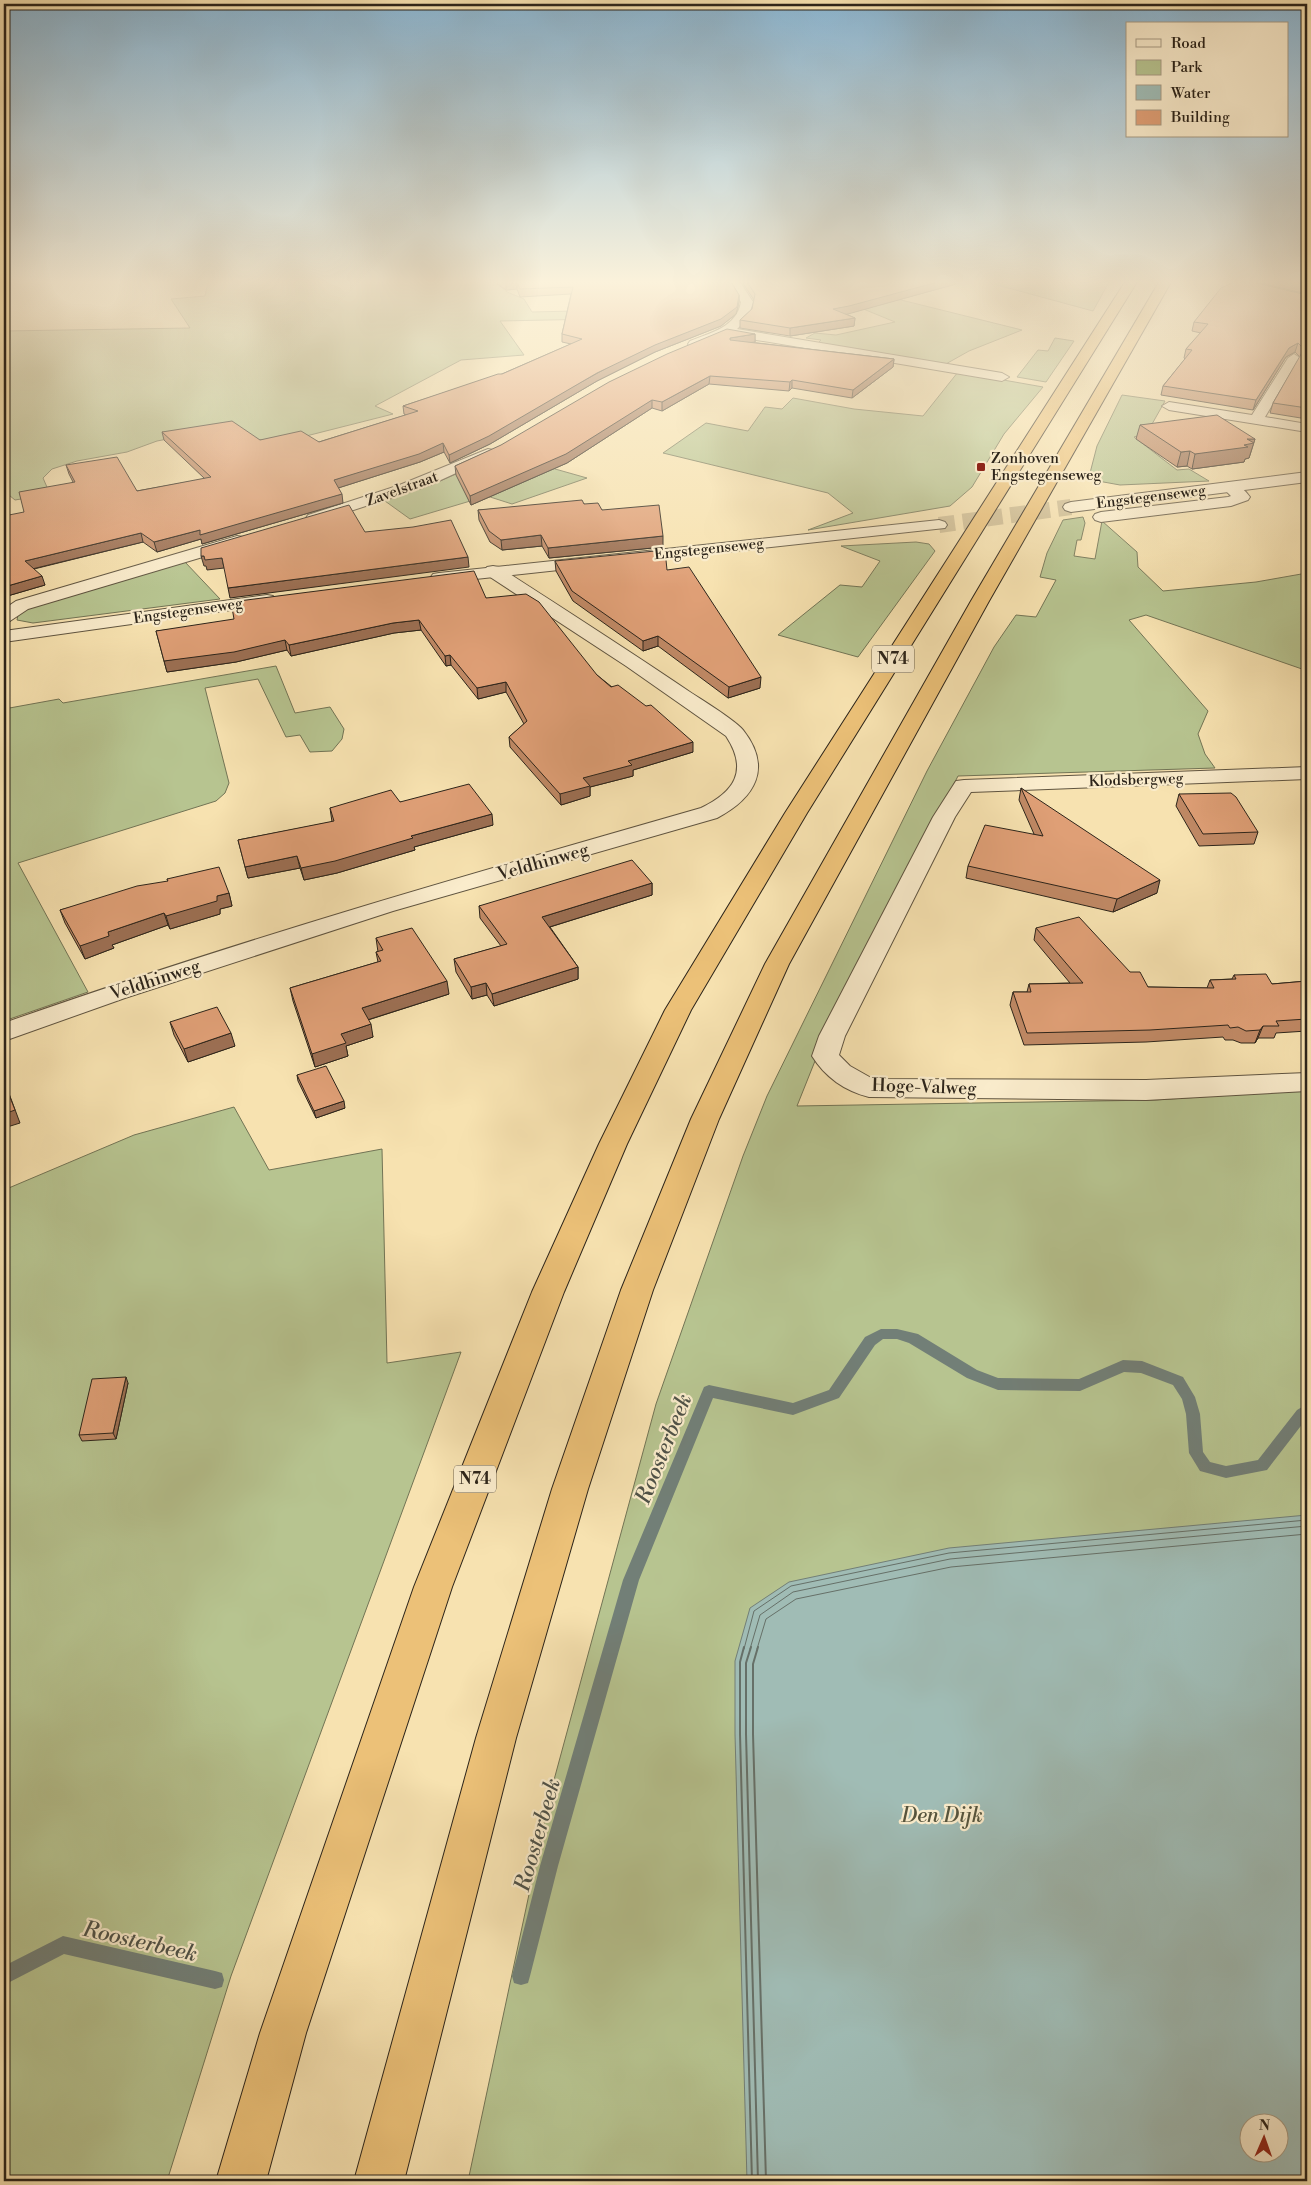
<svg xmlns="http://www.w3.org/2000/svg" width="1311" height="2185" viewBox="0 0 1311 2185" font-family="'Libre Bodoni',serif">
<style>
.green{fill:#b7c490;stroke:#727455;fill-rule:evenodd}
.water{fill:#a0bcb5;stroke:#727f77;fill-rule:evenodd}
.lines{fill:none;stroke-linecap:round;stroke-linejoin:round}
.shore-far1{stroke:#667068;stroke-width:1}
.shore{stroke:#667068;stroke-width:2}
.stream{fill:#727f77;fill-rule:evenodd}
.tertiary-tunnel{stroke:#cebc92;stroke-width:16;stroke-dasharray:16 8;stroke-linecap:butt}
.minor-casing{stroke:#5f5440;stroke-width:2}
.tertiary-casing{stroke:#5f5440;stroke-width:2}
.trunk-casing{stroke:#2c241a;stroke-width:2}
.minor{fill:#faeccc;fill-rule:evenodd}
.tertiary{fill:#faeccc;fill-rule:evenodd}
.trunk{fill:#ecc178;fill-rule:evenodd}
.wall{fill:#c08965;stroke:#2c241a}
.shaded-wall{fill:#9c6f53;stroke:#2c241a}
.building{fill:#df9f76;stroke:#2c241a}
.poi-dot{fill:#8f2418;stroke:#faeccc;stroke-width:2}
.labels{text-anchor:middle;dominant-baseline:central;stroke-width:4.5;stroke-linejoin:round;paint-order:stroke}
.far-poi-label{font-size:15px;fill:#2c241a;stroke:#faeccc;text-anchor:start}
.far-street-label{font-size:15px;fill:#2c241a;stroke:#faeccc}
.shield{fill:#faeccc;stroke:#6a604f;stroke-width:1}
.shield-label{font-size:16px;font-weight:bold;fill:#2c241a}
.street-label{font-size:18px;fill:#2c241a;stroke:#faeccc}
.near-park-label{font-size:21px;font-style:italic;fill:#56543d;stroke:#faeccc}
.near-water-label{font-size:22px;font-style:italic;fill:#4f5248;stroke:#faeccc}
</style>
<rect width="100%" height="100%" fill="#f7e2b0"/>
<filter id="stains"><feTurbulence type="fractalNoise" baseFrequency=".004" numOctaves="4"/><feColorMatrix values="0 0 0 0 .2 0 0 0 0 .09 0 0 0 0 .02 0 0 0 .5 -.17"/></filter>
<radialGradient id="worn" r=".72"><stop offset=".6" stop-color="#630" stop-opacity="0"/><stop offset="1" stop-color="#630" stop-opacity=".3"/></radialGradient>
<path class="green" d="M 208,282 L 495,282 L 507,292 L 524,299 L 532,312 L 740,307 L 733,317 L 713,328 L 646,318 L 500,321 L 524,355 L 461,360 L 375,406 L 393,414 L 247,451 L 216,430 L 157,441 L 127,452 L 77,461 L 52,469 L 43,478 L 50,494 L 15,500 L 4,491 L 4,331 L 190,328 L 171,299 L 205,296 Z
M 986,282 L 1109,282 L 1093,311 Z
M 889,297 L 1022,330 L 969,351 L 944,365 L 818,343 L 821,340 L 806,338 L 815,333 L 836,335 L 895,322 L 856,306 L 766,333 L 760,334 L 741,331 L 738,327 L 749,319 Z
M 1055,338 L 1074,341 L 1046,382 L 1017,377 L 1038,350 L 1048,351 Z
M 958,372 L 1043,387 L 1004,434 L 972,487 L 950,506 L 808,530 L 853,513 L 828,493 L 663,453 L 706,423 L 748,431 L 765,407 L 782,409 L 793,398 L 854,409 L 923,416 Z
M 1122,395 L 1165,401 L 1147,433 L 1134,437 L 1177,470 L 1189,469 L 1209,481 L 1120,485 L 1098,481 L 1090,473 L 1097,446 Z
M 502,454 L 587,478 L 512,504 L 487,496 L 410,519 L 385,501 L 440,481 Z
M 1083,517 L 1085,523 L 1081,540 L 1077,540 L 1074,556 L 1095,559 L 1102,521 L 1137,552 L 1138,567 L 1163,591 L 1256,582 L 1307,573 L 1307,667 L 1302,669 L 1146,615 L 1129,620 L 1208,711 L 1198,734 L 1205,754 L 1215,768 L 958,776 L 821,1046 L 797,1106 L 1155,1100 L 1307,1090 L 1307,2181 L 468,2181 L 551,1791 L 656,1404 L 743,1156 L 767,1096 L 927,771 L 994,647 L 1016,615 L 1036,617 L 1056,580 L 1040,577 L 1047,553 L 1063,520 ZM 1248,2122 L 1278,2122 L 1278,2152 L 1248,2152 Z
M 916,542 L 929,544 L 935,551 L 858,657 L 778,635 L 840,585 L 862,587 L 880,561 L 841,546 Z
M 185,562 L 220,599 L 33,623 L 17,620 L 18,615 L 25,609 Z
M 276,666 L 295,713 L 330,707 L 344,729 L 342,739 L 332,751 L 310,752 L 300,735 L 286,737 L 258,679 L 205,688 L 229,783 L 225,793 L 216,801 L 18,863 L 88,992 L 4,1021 L 4,709 L 59,699 L 63,703 Z
M 234,1107 L 269,1170 L 382,1149 L 387,1363 L 461,1352 L 231,1976 L 167,2181 L 4,2181 L 4,1190 L 134,1135 Z"/>
<path class="water" d="M 1307,1515 L 1307,2181 L 747,2181 L 735,1734 L 735,1661 L 750,1608 L 789,1582 L 949,1548 ZM 1248,2122 L 1278,2122 L 1278,2152 L 1248,2152 Z"/>
<g class="lines">
<path class="shore-far1" d="M 744,1649 L 754,1611 L 791,1586 L 949,1553 L 1307,1520
M 750,1649 L 760,1615 L 793,1592 L 950,1559 L 1307,1526
M 757,1649 L 766,1619 L 796,1599 L 951,1567 L 1307,1534"/>
<path class="shore" d="M 744,1647 L 740,1662 L 740,1734 L 752,2181
M 751,1647 L 746,1663 L 746,1734 L 758,2181
M 758,1647 L 753,1664 L 753,1734 L 766,2181"/>
<path class="stream" d="M 881,1329 L 897,1329 L 918,1334 L 977,1370 L 998,1378 L 1079,1379 L 1123,1360 L 1142,1361 L 1183,1377 L 1195,1397 L 1200,1414 L 1203,1452 L 1210,1462 L 1226,1466 L 1258,1460 L 1297,1410 L 1307,1404 L 1307,1418 L 1267,1470 L 1226,1478 L 1200,1471 L 1189,1453 L 1186,1414 L 1182,1399 L 1173,1385 L 1141,1373 L 1124,1372 L 1080,1391 L 998,1390 L 967,1378 L 909,1343 L 897,1339 L 883,1339 L 875,1345 L 839,1398 L 793,1415 L 713,1398 L 639,1580 L 558,1866 L 530,1976 L 528,1983 L 521,1985 L 514,1983 L 512,1976 L 540,1866 L 623,1580 L 704,1387 L 709,1385 L 793,1403 L 829,1390 L 865,1337 Z
M 63,1936 L 215,1971 L 222,1973 L 224,1980 L 222,1987 L 215,1989 L 64,1954 L 4,1985 L 4,1966 Z"/>
<path class="tertiary-tunnel" d="M 939,525 L 1071,507"/>
<defs>
<path id="minor" d="M 728,282 L 740,282 L 753,302 L 748,318 L 737,329 L 1002,373 L 1009,377 L 1002,381 L 727,335 L 698,347 L 690,347 L 688,344 L 690,341 C 710,333 737,327 741,302 Z
M 1294,354 L 1300,358 L 1265,417 L 1307,424 L 1307,432 L 1169,410 L 1162,406 L 1169,402 L 1252,415 L 1288,358 Z
M 488,449 L 493,450 L 495,453 L 493,456 L 430,485 L 320,521 L 308,521 L 306,518 L 308,515 L 397,486 Z
M 1230,482 C 1238,484 1245,490 1250,497 L 1248,500 L 1231,506 L 1101,522 L 1095,520 L 1093,517 L 1095,514 L 1101,512 L 1228,497 L 1231,496 L 1222,487 L 1225,484 Z
M 237,536 L 243,537 L 245,541 L 243,545 L 28,609 L 10,621 L 4,622 L 4,609 L 16,601 Z
M 493,566 L 499,567 C 562,608 625,648 687,690 C 700,699 734,719 743,730 C 773,768 755,798 717,818 L 393,911 L 125,998 L 4,1041 L 4,1023 C 233,942 467,875 701,808 C 734,792 749,771 726,736 L 626,666 L 487,575 L 484,571 L 487,567 Z
M 1307,767 L 1307,779 L 971,792 L 955,817 L 845,1036 L 839,1055 L 850,1066 L 873,1079 L 1146,1080 L 1307,1073 L 1307,1091 L 1146,1100 L 869,1097 C 845,1091 825,1077 812,1056 L 819,1036 L 933,817 L 956,781 L 964,780 Z"/>
<path id="tertiary" d="M 1307,472 L 1307,482 L 1071,512 L 1065,510 L 1063,507 L 1065,504 L 1071,502 Z
M 939,520 L 945,522 L 947,525 L 945,528 L 439,583 L 433,582 L 430,578 L 433,574 L 439,573 Z
M 267,595 L 273,596 L 276,600 L 273,604 L 4,642 L 4,631 Z"/>
<path id="trunk" d="M 1125,282 L 1137,282 L 807,813 L 691,1010 L 627,1144 L 564,1292 L 452,1587 L 306,2033 L 266,2181 L 216,2181 L 260,2033 L 414,1587 L 532,1292 L 599,1144 L 665,1010 L 785,813 Z
M 1159,282 L 1171,282 L 989,601 L 789,964 L 719,1119 L 653,1290 L 588,1489 L 516,1738 L 404,2181 L 354,2181 L 476,1738 L 552,1489 L 621,1290 L 691,1119 L 765,964 L 971,601 Z"/>
</defs>
<use href="#minor" class="minor-casing"/>
<use href="#tertiary" class="tertiary-casing"/>
<use href="#trunk" class="trunk-casing"/>
<use href="#minor" class="minor"/>
<use href="#tertiary" class="tertiary"/>
<use href="#trunk" class="trunk"/>
</g>
<path class="wall" d="M 495,282 L 731,282 L 739,295 L 739,302 L 736,314 L 721,326 L 655,352 L 597,381 L 490,444 L 450,463 L 444,452 L 420,462 L 338,488 L 343,503 L 202,544 L 201,539 L 157,552 L 143,542 L 34,569 L 45,585 L 4,597 L 24,512 L 73,482 L 69,474 L 66,465 L 137,491 L 205,479 L 164,440 L 162,432 L 260,440 L 319,442 L 406,415 L 404,414 L 403,406 L 502,374 L 571,344 L 562,342 L 562,334 L 571,294 L 520,297 L 517,289 L 506,290 Z
M 742,282 L 956,282 L 956,284 L 846,314 L 855,318 L 854,326 L 790,336 L 740,328 L 740,320 L 752,309 L 754,300 Z
M 1256,282 L 1307,282 L 1307,294 Z
M 1307,295 L 1307,419 L 1270,413 L 1273,403 L 1300,357 L 1295,352 L 1286,357 L 1253,410 L 1161,395 L 1163,386 L 1185,359 L 1184,358 L 1186,349 L 1201,333 L 1192,331 L 1194,322 Z
M 755,334 L 755,342 L 749,342 L 894,359 L 893,367 L 852,398 L 792,388 L 789,391 L 709,384 L 662,411 L 652,408 L 567,463 L 471,505 L 456,475 L 455,466 Z
M 1140,425 L 1255,439 L 1249,458 L 1245,459 L 1244,462 L 1192,469 L 1187,466 L 1177,467 L 1136,439 Z
M 584,504 L 602,510 L 663,547 L 549,558 L 542,546 L 502,550 L 490,542 L 479,520 L 478,510 Z
M 555,561 L 667,570 L 760,688 L 728,698 L 658,646 L 643,651 L 573,601 L 556,571 Z
M 486,598 L 597,675 L 693,752 L 633,770 L 633,776 L 590,787 L 590,796 L 561,805 L 510,747 L 509,737 L 524,724 L 506,692 L 478,699 L 451,665 L 446,666 L 421,630 L 394,633 L 291,656 L 287,650 L 236,662 L 167,672 L 156,631 Z
M 1021,788 L 1157,893 L 1113,912 L 966,878 L 968,866 L 1034,834 L 1019,800 Z
M 1179,794 L 1258,832 L 1254,844 L 1199,846 L 1176,806 Z
M 400,802 L 493,825 L 414,847 L 415,850 L 337,873 L 304,880 L 300,868 L 248,878 L 238,840 L 332,822 L 330,808 Z
M 167,879 L 229,893 L 232,906 L 220,909 L 220,914 L 170,929 L 168,925 L 112,945 L 114,948 L 85,959 L 65,923 L 60,910 L 168,882 Z
M 652,883 L 652,895 L 550,927 L 578,967 L 578,979 L 494,1006 L 487,995 L 472,999 L 456,972 L 454,959 L 501,946 L 480,918 L 479,906 Z
M 1036,928 L 1130,972 L 1148,987 L 1207,988 L 1210,980 L 1232,979 L 1234,975 L 1272,984 L 1307,981 L 1307,1031 L 1276,1033 L 1274,1038 L 1258,1038 L 1255,1043 L 1241,1043 L 1233,1040 L 1225,1040 L 1223,1037 L 1146,1042 L 1024,1045 L 1010,1005 L 1013,992 L 1027,992 L 1029,984 L 1070,983 L 1034,940 Z
M 376,938 L 449,994 L 368,1020 L 373,1037 L 346,1046 L 348,1056 L 315,1067 L 293,1001 L 290,988 L 378,962 L 376,952 L 378,952 Z
M 170,1022 L 235,1046 L 188,1062 L 174,1035 Z
M 297,1075 L 345,1108 L 316,1118 L 298,1081 Z
M 128,1383 L 116,1439 L 82,1441 L 79,1435 Z"/>
<path class="shaded-wall" d="M 517,282 L 517,289 L 506,290 L 506,283 Z
M 938,282 L 956,282 L 956,284 L 848,314 L 833,316 L 833,309 Z
M 739,295 L 739,302 L 736,314 L 721,326 L 655,352 L 597,381 L 490,444 L 450,463 L 449,455 Z
M 855,318 L 854,326 L 790,336 L 790,328 Z
M 755,334 L 755,342 L 730,345 L 730,338 Z
M 1298,343 L 1295,352 L 1286,357 L 1253,410 L 1256,400 L 1289,348 Z
M 894,359 L 893,367 L 852,398 L 853,390 Z
M 710,376 L 709,384 L 662,411 L 662,402 Z
M 792,380 L 792,388 L 789,391 L 790,382 Z
M 652,400 L 652,408 L 567,463 L 471,505 L 470,496 Z
M 1247,439 L 1255,439 L 1249,458 L 1245,459 L 1244,462 L 1192,469 L 1195,454 Z
M 443,443 L 444,452 L 420,462 L 335,489 L 334,480 Z
M 1190,451 L 1187,466 L 1177,467 L 1181,452 Z
M 342,494 L 343,503 L 202,544 L 201,539 L 157,552 L 154,542 L 200,530 Z
M 141,533 L 143,542 L 28,570 L 25,561 Z
M 541,535 L 542,546 L 502,550 L 501,540 Z
M 663,536 L 663,547 L 549,558 L 548,548 Z
M 201,556 L 222,558 L 224,568 L 207,570 L 206,566 L 204,566 Z
M 468,557 L 469,567 L 230,598 L 228,588 Z
M 42,576 L 45,585 L 4,597 L 4,587 Z
M 419,620 L 421,630 L 394,633 L 291,656 L 289,645 L 393,623 Z
M 658,636 L 658,646 L 643,651 L 643,641 Z
M 285,640 L 287,650 L 236,662 L 167,672 L 164,661 Z
M 450,655 L 451,665 L 446,666 L 445,656 Z
M 761,677 L 760,688 L 728,698 L 729,687 Z
M 506,682 L 506,692 L 478,699 L 477,688 Z
M 693,742 L 693,752 L 633,770 L 633,776 L 590,787 L 590,796 L 561,805 L 560,794 L 583,778 L 628,761 Z
M 492,814 L 493,825 L 414,847 L 415,850 L 337,873 L 304,880 L 301,868 L 411,836 Z
M 297,856 L 300,868 L 248,878 L 245,867 Z
M 1160,880 L 1157,893 L 1113,912 L 1117,899 Z
M 652,883 L 652,895 L 543,929 L 542,917 Z
M 229,893 L 232,906 L 220,909 L 220,914 L 170,929 L 166,916 L 217,896 Z
M 164,913 L 168,925 L 112,945 L 114,948 L 85,959 L 80,946 L 108,932 Z
M 578,967 L 578,979 L 494,1006 L 492,994 Z
M 447,981 L 449,994 L 364,1021 L 362,1008 Z
M 486,983 L 487,995 L 472,999 L 471,987 Z
M 371,1024 L 373,1037 L 346,1046 L 348,1056 L 315,1067 L 312,1054 L 341,1034 Z
M 1263,1026 L 1258,1038 L 1255,1043 L 1260,1030 Z
M 231,1033 L 235,1046 L 188,1062 L 184,1049 Z
M 4,1080 L 20,1123 L 4,1128 Z
M 344,1101 L 345,1108 L 316,1118 L 314,1111 Z
M 126,1377 L 128,1383 L 116,1439 L 113,1433 Z"/>
<path class="building" d="M 504,282 L 731,282 L 739,295 L 737,307 L 721,319 L 655,345 L 597,373 L 489,436 L 449,455 L 443,443 L 419,454 L 334,480 L 342,494 L 200,535 L 200,530 L 154,542 L 141,533 L 25,561 L 42,576 L 4,587 L 4,516 L 24,512 L 19,492 L 75,482 L 66,465 L 117,457 L 137,491 L 211,477 L 162,432 L 232,421 L 260,440 L 301,431 L 319,442 L 418,411 L 403,406 L 498,374 L 502,374 L 582,339 L 562,334 L 573,287 L 520,289 L 517,282 L 506,283 Z
M 747,282 L 938,282 L 849,306 L 833,309 L 855,318 L 790,328 L 740,320 L 752,309 L 755,294 Z
M 1234,282 L 1252,282 L 1307,295 L 1307,408 L 1273,403 L 1304,349 L 1298,343 L 1289,348 L 1256,400 L 1163,386 L 1192,350 L 1186,349 L 1208,324 L 1194,322 L 1221,288 Z
M 1295,282 L 1307,282 L 1307,285 Z
M 727,329 L 755,334 L 730,338 L 730,340 L 894,359 L 853,390 L 792,380 L 790,382 L 710,376 L 662,402 L 652,400 L 566,454 L 470,496 L 455,466 L 501,445 L 609,382 L 667,354 Z
M 1217,415 L 1255,439 L 1247,439 L 1254,443 L 1244,445 L 1248,447 L 1195,454 L 1190,451 L 1181,452 L 1140,425 Z
M 582,500 L 584,504 L 598,503 L 602,510 L 659,505 L 663,536 L 548,548 L 541,535 L 501,540 L 489,531 L 478,510 Z
M 349,505 L 365,532 L 413,527 L 451,520 L 468,557 L 228,588 L 222,558 L 205,560 L 204,556 L 201,556 L 201,548 Z
M 665,550 L 667,570 L 689,567 L 761,677 L 729,687 L 658,636 L 643,641 L 572,591 L 555,561 Z
M 474,571 L 486,598 L 526,594 L 539,602 L 597,675 L 611,687 L 618,685 L 646,706 L 651,705 L 693,742 L 628,761 L 632,765 L 583,778 L 590,786 L 560,794 L 509,737 L 527,721 L 506,682 L 477,688 L 450,655 L 445,656 L 419,620 L 393,623 L 289,645 L 285,640 L 234,652 L 164,661 L 156,631 L 234,619 L 231,602 Z
M 469,784 L 492,814 L 411,836 L 413,838 L 335,861 L 301,868 L 297,856 L 245,867 L 238,840 L 334,821 L 330,808 L 391,790 L 400,802 Z
M 1021,788 L 1160,880 L 1117,899 L 968,866 L 985,825 L 1043,836 Z
M 1231,793 L 1236,797 L 1258,832 L 1203,834 L 1179,794 Z
M 632,860 L 652,883 L 542,917 L 578,967 L 492,994 L 486,983 L 471,987 L 454,959 L 507,944 L 479,906 Z
M 219,867 L 229,893 L 217,896 L 217,901 L 166,916 L 164,913 L 108,932 L 109,936 L 80,946 L 60,910 L 137,886 L 168,881 L 167,879 Z
M 1079,917 L 1130,972 L 1140,972 L 1148,987 L 1214,988 L 1210,980 L 1236,979 L 1234,975 L 1266,974 L 1272,984 L 1307,981 L 1307,1019 L 1276,1021 L 1279,1026 L 1263,1026 L 1260,1030 L 1246,1031 L 1238,1027 L 1230,1028 L 1228,1025 L 1150,1030 L 1027,1033 L 1013,992 L 1031,992 L 1029,984 L 1083,983 L 1036,928 Z
M 412,928 L 447,981 L 362,1008 L 371,1024 L 341,1034 L 346,1043 L 312,1054 L 290,988 L 381,961 L 376,952 L 383,950 L 376,938 Z
M 217,1007 L 231,1033 L 184,1049 L 170,1022 Z
M 326,1066 L 344,1101 L 314,1111 L 297,1075 Z
M 4,1082 L 15,1110 L 4,1114 Z
M 126,1377 L 113,1433 L 79,1435 L 92,1379 Z"/>
<linearGradient id="sky" x2="0" y2="1"><stop stop-color="#8bb7d4"/><stop offset="0.48" stop-color="#fbf2db"/><stop offset="1" stop-color="#fbf2db" stop-opacity="0"/></linearGradient>
<rect width="1311" height="588" fill="url(#sky)"/>
<rect class="poi-dot" x="976" y="462" width="10" height="10" rx="2.5"/>
<g class="labels">
<g class="far-poi-label">
<text x="991" y="458">Zonhoven<tspan x="991" dy="17">Engstegenseweg</tspan></text>
</g>
<g class="far-street-label">
<text transform="translate(402 489) rotate(-20)">Zavelstraat</text>
<text transform="translate(1151 497) rotate(-7)">Engstegenseweg</text>
<text transform="translate(709 549) rotate(-6)">Engstegenseweg</text>
<text transform="translate(188 611) rotate(-8)">Engstegenseweg</text>
<text transform="translate(1136 780) rotate(-2)">Klodsbergweg</text>
</g>
<g class="shield">
<rect x="872" y="645.5" width="42" height="27" rx="4"/>
<rect x="454" y="1465.5" width="42" height="27" rx="4"/>
</g>
<g class="shield-label">
<text x="893" y="659">N74</text>
<text x="475" y="1479">N74</text>
</g>
<g class="street-label">
<text transform="translate(543 862) rotate(-16)">Veldhinweg</text>
<text transform="translate(155 980) rotate(-18)">Veldhinweg</text>
<text transform="translate(924 1087) rotate(2)">Hoge-Valweg</text>
</g>
<g class="near-park-label">
<text x="942" y="1816">Den Dijk</text>
</g>
<g class="near-water-label">
<text transform="translate(664 1449) rotate(-68)">Roosterbeek</text>
<text transform="translate(538 1835) rotate(-74)">Roosterbeek</text>
<text transform="translate(140 1942) rotate(13)">Roosterbeek</text>
</g>
</g>
<rect width="1311" height="2185" fill="none" stroke="#f7e2b0" stroke-width="20"/>
<rect x="5" y="5" width="1301" height="2175" fill="none" stroke="#2c241a" stroke-width="2.5"/>
<rect x="10" y="10" width="1291" height="2165" fill="none" stroke="#2c241a"/>
<rect x="1126" y="22" width="162" height="115" fill="#faeccc" stroke="#a89c85"/>
<rect x="1136" y="39" width="25" height="8" fill="#faeccc" stroke="#a89c85"/>
<text x="1171" y="48" font-size="15" fill="#2c241a">Road</text>
<rect x="1136" y="60" width="25" height="15" fill="#b7c490" stroke="#a89c85"/>
<text x="1171" y="72" font-size="15" fill="#2c241a">Park</text>
<rect x="1136" y="85" width="25" height="15" fill="#a0bcb5" stroke="#a89c85"/>
<text x="1171" y="98" font-size="15" fill="#2c241a">Water</text>
<rect x="1136" y="110" width="25" height="15" fill="#df9f76" stroke="#a89c85"/>
<text x="1171" y="122" font-size="15" fill="#2c241a">Building</text>
<g transform="translate(1264 2138) rotate(2)"><circle r="24" fill="#faeccc" stroke="#a89c85"/>
<path d="M0-4L9 19L0 12L-9 19Z" fill="#8f2418"/>
<text y="-8" font-size="14" font-weight="bold" text-anchor="middle" fill="#2c241a">N</text>
</g>
<rect width="100%" height="100%" filter="url(#stains)"/>
<rect width="100%" height="100%" fill="url(#worn)"/>
</svg>
